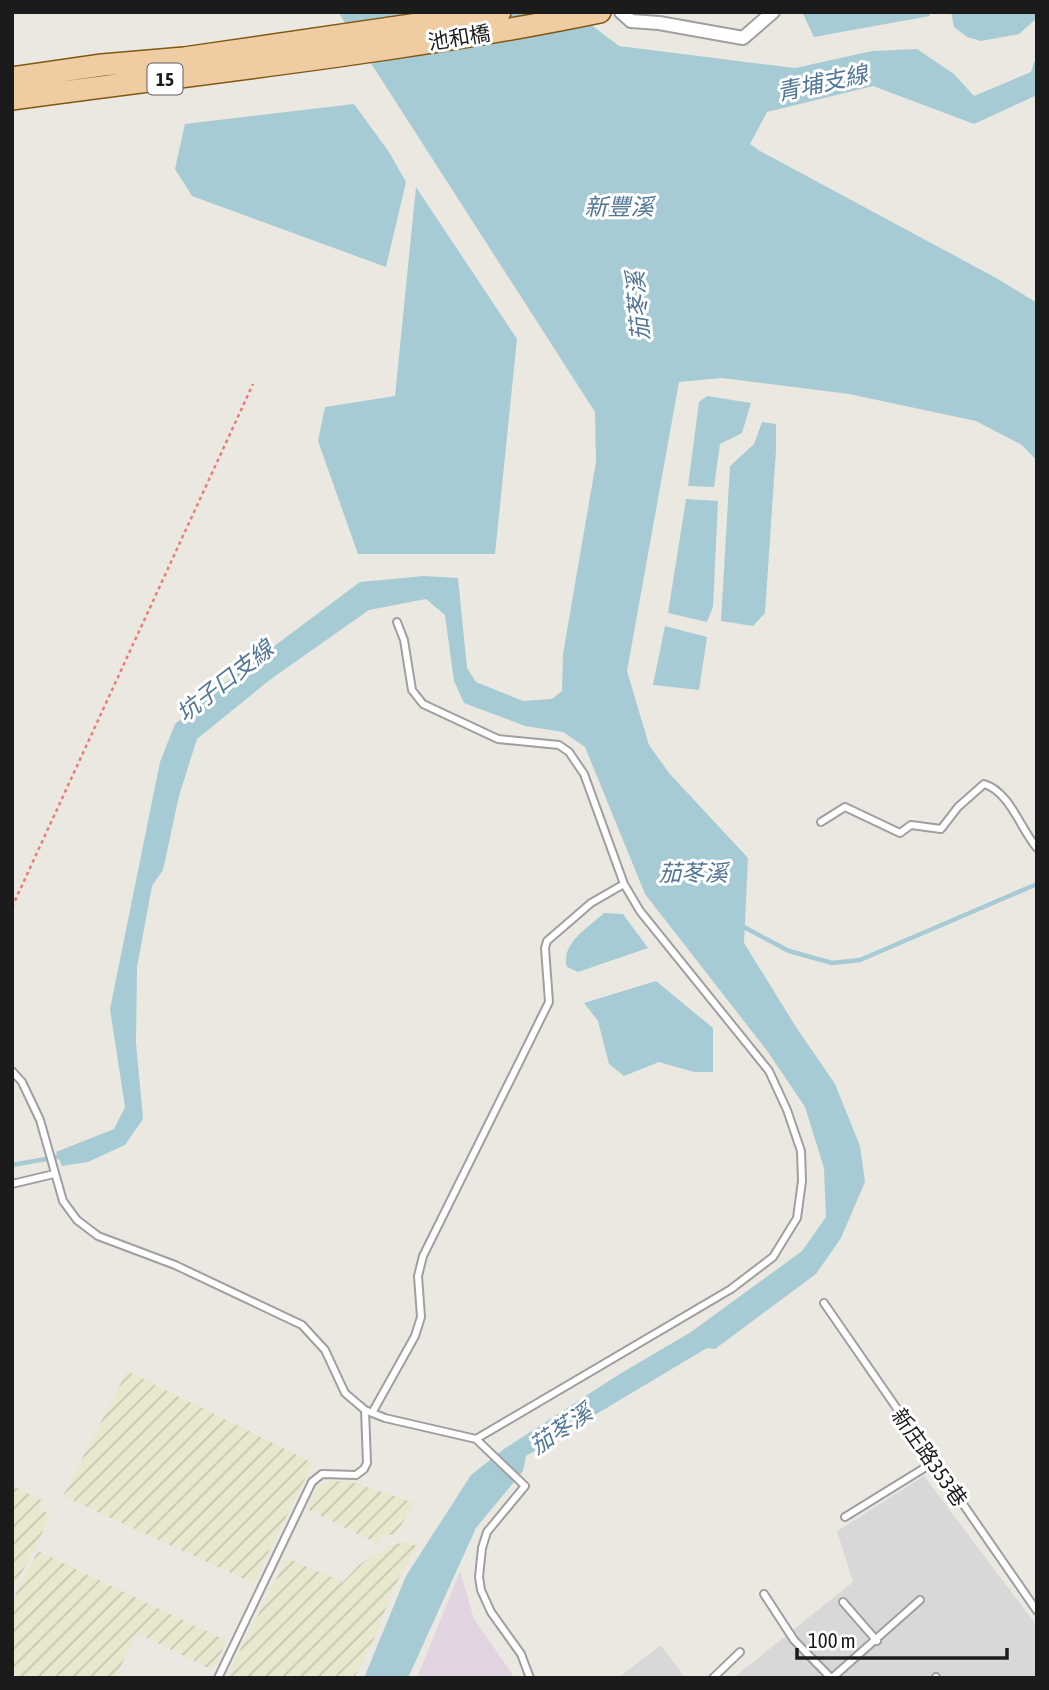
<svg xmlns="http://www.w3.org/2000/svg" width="1049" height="1690" viewBox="0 0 1049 1690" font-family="'Asap Condensed','Noto Sans TC',sans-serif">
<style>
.residential{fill:#d9d8d8}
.industrial{fill:#e3d4e1}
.farmland{fill:url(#farmland-furrows)}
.water{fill:#a7cbd4}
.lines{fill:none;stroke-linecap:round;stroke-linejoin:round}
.stream{stroke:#a7cbd4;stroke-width:4.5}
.lane-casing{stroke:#9f9f9f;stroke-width:10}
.street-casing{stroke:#9f9f9f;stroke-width:16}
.primary-casing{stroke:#805812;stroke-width:24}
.path{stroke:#e77e76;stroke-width:2.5;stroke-dasharray:3.5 3.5;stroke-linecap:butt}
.lane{stroke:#fff;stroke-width:6}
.street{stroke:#fff;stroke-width:12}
.primary{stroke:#efcca2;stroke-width:21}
.labels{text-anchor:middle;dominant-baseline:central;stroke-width:6;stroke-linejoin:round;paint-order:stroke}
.shield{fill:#fff;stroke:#5f5f5f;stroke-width:2}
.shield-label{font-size:19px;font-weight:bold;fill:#1b1b1b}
.street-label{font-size:21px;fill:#1b1b1b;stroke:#fff}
.water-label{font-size:23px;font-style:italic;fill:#517696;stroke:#fff}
</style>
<defs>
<pattern id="farmland-furrows" width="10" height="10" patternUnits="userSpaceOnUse" patternTransform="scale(1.75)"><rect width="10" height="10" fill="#e7e8ce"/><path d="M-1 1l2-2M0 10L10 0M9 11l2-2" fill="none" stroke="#c6c6b0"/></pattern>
</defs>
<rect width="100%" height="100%" fill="#ebe8e1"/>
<path class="residential" d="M 924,1476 L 1037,1626 L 1037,1678 L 733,1678 L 853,1582 L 837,1531 Z
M 661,1645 L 685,1678 L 618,1678 Z"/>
<path class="industrial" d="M 460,1571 L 474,1619 L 515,1678 L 417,1678 Z"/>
<path class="farmland" d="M 127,1371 L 313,1463 L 253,1583 L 63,1496 Z
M 332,1481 L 352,1482 L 414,1503 L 396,1534 L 380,1536 L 378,1544 L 307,1509 L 319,1485 Z
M 12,1485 L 43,1501 L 38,1508 L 51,1515 L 12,1592 Z
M 410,1541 L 417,1547 L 395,1585 L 373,1641 L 354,1678 L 226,1678 L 287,1558 L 343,1582 L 359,1565 L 388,1546 Z
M 38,1551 L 227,1641 L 212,1670 L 137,1633 L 117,1674 L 123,1678 L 12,1678 L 12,1602 Z"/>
<path class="water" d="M 338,12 L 574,12 L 619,46 L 795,68 L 872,51 L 917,49 L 954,74 L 974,96 L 1031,72 L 1034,62 L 1037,61 L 1037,95 L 974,124 L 873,86 L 767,112 L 750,144 L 760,151 L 998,279 L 1037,303 L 1037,461 L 1022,445 L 976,421 L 849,394 L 722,378 L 679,382 L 627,671 L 649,745 L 669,773 L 748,858 L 744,943 L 796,1027 L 835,1084 L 860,1146 L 865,1182 L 841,1238 L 816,1274 L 715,1349 L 707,1348 L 526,1456 L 523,1471 L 476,1528 L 408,1678 L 364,1678 L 406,1576 L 471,1475 L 504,1449 L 618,1375 L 691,1332 L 802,1251 L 826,1217 L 824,1168 L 805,1107 L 768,1052 L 645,894 L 585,747 L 563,732 L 525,726 L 464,703 L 454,681 L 445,615 L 426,599 L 369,610 L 271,679 L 197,739 L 179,796 L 163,870 L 152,886 L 137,967 L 136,1043 L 143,1119 L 125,1145 L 88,1162 L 62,1166 L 56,1152 L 114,1129 L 125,1107 L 110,1009 L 160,762 L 175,724 L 210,694 L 360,582 L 424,576 L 458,578 L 467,668 L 476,682 L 523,701 L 552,699 L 562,691 L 563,654 L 596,462 L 595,412 Z
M 802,12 L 929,12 L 930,16 L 814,37 Z
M 951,12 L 1037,12 L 1037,18 L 1019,34 L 981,41 L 967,37 L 954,27 Z
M 354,104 L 389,152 L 406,182 L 386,267 L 192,196 L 175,169 L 185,124 Z
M 416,187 L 517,339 L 495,554 L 358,554 L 318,441 L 325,407 L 395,396 Z
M 707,396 L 751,403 L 742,433 L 720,444 L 714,487 L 688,486 L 699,402 Z
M 762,422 L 776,424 L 776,450 L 765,613 L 753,626 L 721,621 L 730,466 L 754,444 Z
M 686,499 L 718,501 L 713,607 L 707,622 L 668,613 Z
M 665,626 L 707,637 L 699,690 L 653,685 Z
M 604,913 L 623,914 L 648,948 L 578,972 L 567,967 C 560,944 589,927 604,913 Z
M 656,981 L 713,1028 L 713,1072 L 694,1072 L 659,1062 L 624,1076 L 609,1064 L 598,1021 L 584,1003 Z"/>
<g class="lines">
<path class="stream" d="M 740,925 L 789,951 L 832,963 L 860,960 L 1037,884
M 12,1165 L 63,1156"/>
<defs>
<path id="lane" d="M 821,822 L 845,807 L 900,833 L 911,825 L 941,829 L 958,807 L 984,784 C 1010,792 1020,828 1037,848
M 12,1071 L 22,1082 L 40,1120 L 63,1201 L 77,1220 L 98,1236 L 175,1265 L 302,1325 L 325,1350 L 345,1393 L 365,1410 L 385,1418 L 476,1439 L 731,1289 L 773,1257 L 797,1218 L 802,1181 L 801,1151 L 787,1110 L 769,1071 L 640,911 L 624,884 L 584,774 L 569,752 L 559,745 L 498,739 L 423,704 L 412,690 L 404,640 L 397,622
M 12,1184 L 54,1174
M 824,1303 L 1037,1611
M 372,1413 L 415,1336 L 421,1317 L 418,1276 L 423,1256 L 549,1002 L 545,948 L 547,941 L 591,903 L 624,884
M 476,1439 L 525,1486 L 487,1532 L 482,1548 L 479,1577 L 481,1590 L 491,1612 L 521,1654 L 530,1678
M 845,1517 L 934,1462
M 764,1594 L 794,1640 L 831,1678
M 843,1602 L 877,1641
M 218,1678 L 312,1482 L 322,1474 L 356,1475 L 364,1469 L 367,1463 L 365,1410
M 713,1678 L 740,1652
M 832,1678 L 920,1600
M 936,1678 L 936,1677"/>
<path id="street" d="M 621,12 L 631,21 L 659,23 L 743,38 L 773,12"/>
<path id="primary" d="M 12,78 L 102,65 L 184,58 L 500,12
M 12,99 C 208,72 406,52 600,12"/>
</defs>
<use href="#lane" class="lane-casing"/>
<use href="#street" class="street-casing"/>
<use href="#primary" class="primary-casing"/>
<path class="path" d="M 12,907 L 253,384"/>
<use href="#lane" class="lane"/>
<use href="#street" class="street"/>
<use href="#primary" class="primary"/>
</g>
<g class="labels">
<rect class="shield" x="147.5" y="63.5" width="35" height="31" rx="5"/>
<g class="shield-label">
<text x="165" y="79">15</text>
</g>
<g class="street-label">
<text transform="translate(459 37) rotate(-9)">池和橋</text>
<text transform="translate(930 1457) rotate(55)">新庄路353巷</text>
</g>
<g class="water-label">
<text transform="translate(822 83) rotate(-12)">青埔支線</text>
<text x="619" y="207">新豐溪</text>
<text transform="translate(638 306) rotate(-95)">茄苳溪</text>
<text transform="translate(225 681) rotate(-38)">坑子口支線</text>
<text x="693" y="873">茄苳溪</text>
<text transform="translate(561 1429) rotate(-34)">茄苳溪</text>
</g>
</g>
<rect width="1049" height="1690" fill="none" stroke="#1b1b1b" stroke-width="28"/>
<path d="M797 1648v10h210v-10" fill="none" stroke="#1b1b1b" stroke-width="3.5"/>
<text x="808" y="1648" font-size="21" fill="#1b1b1b" stroke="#ffffff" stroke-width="5" paint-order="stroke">100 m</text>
</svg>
